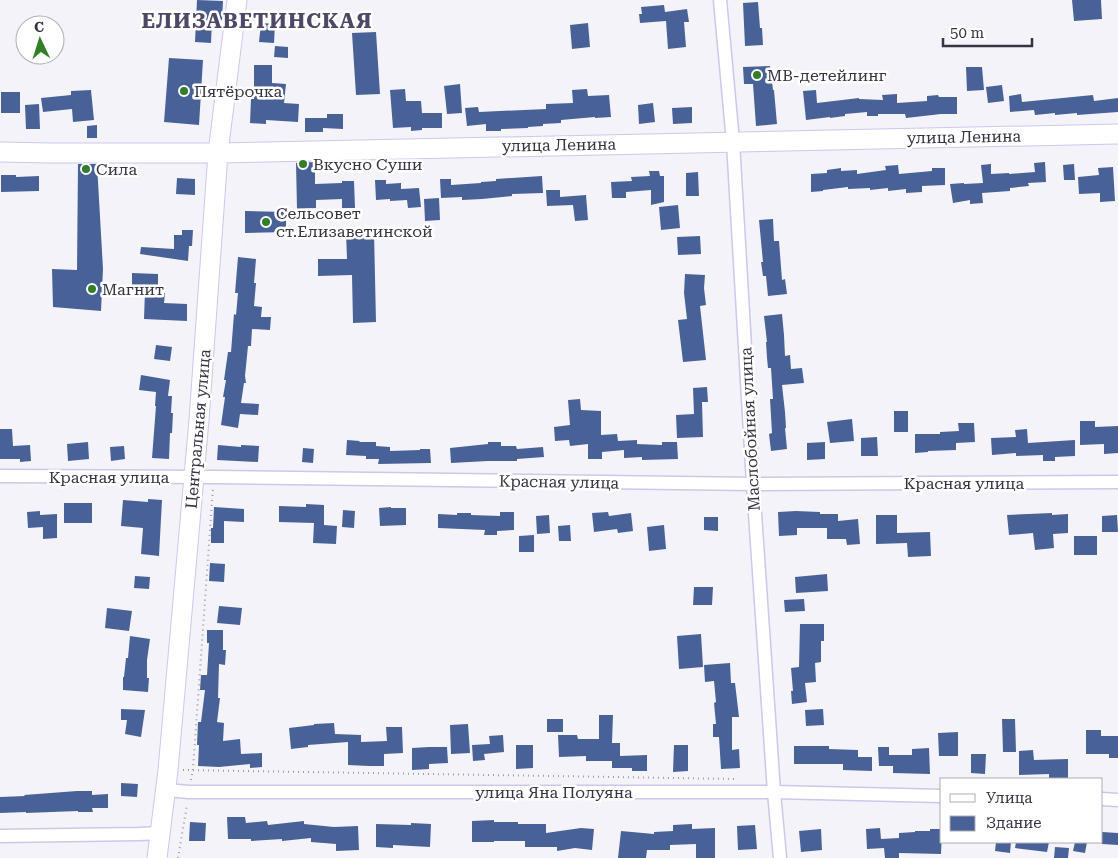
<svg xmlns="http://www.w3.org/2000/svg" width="1118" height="858" viewBox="0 0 1118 858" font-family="'Roboto Serif',serif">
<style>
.building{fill:#486297}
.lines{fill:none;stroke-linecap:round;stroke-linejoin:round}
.street-casing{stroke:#cec7eb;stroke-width:15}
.secondary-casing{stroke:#cec7eb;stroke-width:21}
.path{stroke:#9b99a4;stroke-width:2;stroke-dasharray:1 4;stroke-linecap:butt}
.street{stroke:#fff;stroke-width:12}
.secondary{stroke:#fff;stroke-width:19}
.poi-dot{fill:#337f27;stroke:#fff;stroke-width:2}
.labels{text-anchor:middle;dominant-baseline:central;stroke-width:5;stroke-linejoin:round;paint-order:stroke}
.poi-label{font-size:16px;fill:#363342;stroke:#fff;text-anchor:start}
.street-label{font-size:16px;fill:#363342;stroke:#fff}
.district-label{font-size:21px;font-weight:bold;letter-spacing:1px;fill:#4f4967;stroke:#fff}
</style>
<rect width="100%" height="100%" fill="#f4f3fa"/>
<path class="building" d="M 197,0 L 223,1 L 222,20 L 212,20 L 211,43 L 195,42 Z
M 1072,0 L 1101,0 L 1102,19 L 1074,21 Z
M 758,2 L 760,28 L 762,28 L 763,45 L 745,46 L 743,3 Z
M 664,5 L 665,12 L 687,9 L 689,22 L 684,22 L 686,47 L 668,49 L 666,21 L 640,23 L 639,14 L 642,14 L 641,7 Z
M 261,23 L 275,24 L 274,43 L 259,42 Z
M 588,23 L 590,47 L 572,49 L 570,25 Z
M 376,32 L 380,94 L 356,95 L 352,33 Z
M 275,46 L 288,47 L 288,58 L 274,57 Z
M 169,58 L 203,60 L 199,125 L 164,122 Z
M 254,65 L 272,65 L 272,83 L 286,84 L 284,103 L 299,104 L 298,122 L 266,120 L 266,124 L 250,123 L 251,99 L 254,99 Z
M 770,66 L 773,90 L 774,90 L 777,124 L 756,126 L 753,84 L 744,84 L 743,67 Z
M 966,67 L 982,67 L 984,90 L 967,91 Z
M 460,84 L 462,113 L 447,114 L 444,86 Z
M 1002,85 L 1004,101 L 988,103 L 986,87 Z
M 405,89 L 406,101 L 421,101 L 422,113 L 442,113 L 442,128 L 422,128 L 422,130 L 411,131 L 411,127 L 393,128 L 390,90 Z
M 587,89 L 588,96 L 609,95 L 611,117 L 595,118 L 595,117 L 561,120 L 561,123 L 543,124 L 543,126 L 528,127 L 528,128 L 501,129 L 501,131 L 486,131 L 486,124 L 467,126 L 465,108 L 478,107 L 479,112 L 546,109 L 546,104 L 573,103 L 572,90 Z
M 91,90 L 94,120 L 73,122 L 72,109 L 43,112 L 41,98 L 71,95 L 71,91 Z
M 816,90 L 817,103 L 859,98 L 859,99 L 883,100 L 882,95 L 897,94 L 897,103 L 927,101 L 927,96 L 938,95 L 939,97 L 957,97 L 957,114 L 941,114 L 906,118 L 905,114 L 878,114 L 878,116 L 867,116 L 867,112 L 845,114 L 845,116 L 830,118 L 830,117 L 806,120 L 803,91 Z
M 1,92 L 20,92 L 20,113 L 1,113 Z
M 1021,94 L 1022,102 L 1093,95 L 1094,101 L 1118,98 L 1118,112 L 1077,115 L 1077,113 L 1055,115 L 1055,113 L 1035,115 L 1034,110 L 1010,112 L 1009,96 Z
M 653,103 L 655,122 L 639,124 L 638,105 Z
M 39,104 L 40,129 L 26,129 L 25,105 Z
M 692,107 L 692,123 L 673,124 L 672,108 Z
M 327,114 L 343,114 L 343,129 L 323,128 L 323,132 L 305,132 L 305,118 L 327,118 Z
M 97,125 L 97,138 L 87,138 L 87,126 Z
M 315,162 L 315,184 L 342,183 L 342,181 L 354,181 L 355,208 L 342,208 L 342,199 L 316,200 L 316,208 L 297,209 L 296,163 Z
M 1045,162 L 1046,182 L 1028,183 L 1029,186 L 1010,188 L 1010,191 L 982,193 L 983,203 L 970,204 L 970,200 L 953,203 L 950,184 L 964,183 L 964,184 L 983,183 L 981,165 L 991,164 L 991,174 L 1009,173 L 1009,174 L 1035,172 L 1034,163 Z
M 78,164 L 97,164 L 103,269 L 101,311 L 53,307 L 52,269 L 77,270 Z
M 1074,164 L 1075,180 L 1064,180 L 1063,165 Z
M 898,165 L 899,174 L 932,171 L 932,168 L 945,168 L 945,185 L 922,186 L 922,192 L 906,193 L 906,189 L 888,191 L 888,188 L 870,190 L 870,188 L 848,189 L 848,187 L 823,190 L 823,191 L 811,192 L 811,174 L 827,173 L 827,170 L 841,168 L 841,171 L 857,170 L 857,174 L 886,170 L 885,166 Z
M 1113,167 L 1115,201 L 1100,202 L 1100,193 L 1079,194 L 1078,177 L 1099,175 L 1098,168 Z
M 649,171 L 659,171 L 660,176 L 664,176 L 664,202 L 651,205 L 651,190 L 626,192 L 626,198 L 612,198 L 611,182 L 632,181 L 631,177 L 650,176 Z
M 698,172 L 699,196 L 686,196 L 686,173 Z
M 1,175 L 16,175 L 16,177 L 39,176 L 39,191 L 1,192 Z
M 542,176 L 543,193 L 512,194 L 512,196 L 482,199 L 462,200 L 462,197 L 441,198 L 440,179 L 451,179 L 451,185 L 481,183 L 481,182 L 496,181 L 496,179 Z
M 177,178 L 195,179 L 195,195 L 176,194 Z
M 375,180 L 386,180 L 386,184 L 401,183 L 401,189 L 419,188 L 421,207 L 408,208 L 407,200 L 390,201 L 390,199 L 376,200 Z
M 546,190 L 560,190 L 560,197 L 586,195 L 588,220 L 575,221 L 573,205 L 547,206 Z
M 439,198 L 440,220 L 425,221 L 424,199 Z
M 678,205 L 680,228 L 661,230 L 659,207 Z
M 245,211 L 286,212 L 286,232 L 245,233 Z
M 773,219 L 774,241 L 779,241 L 782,280 L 785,279 L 787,294 L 768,296 L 766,276 L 763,276 L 761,262 L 763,262 L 759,220 Z
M 182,230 L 193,230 L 192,246 L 189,246 L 188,261 L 140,254 L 141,247 L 174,249 L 174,235 L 182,235 Z
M 346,232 L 374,232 L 376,322 L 353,323 L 352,275 L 318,276 L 318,259 L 347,259 Z
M 700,236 L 701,254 L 678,255 L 677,237 Z
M 238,257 L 256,259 L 254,283 L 256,283 L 254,306 L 262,307 L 261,317 L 271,317 L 270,330 L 252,329 L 251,346 L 248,346 L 245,376 L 246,383 L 244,383 L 241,403 L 259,404 L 258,415 L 240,414 L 238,428 L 221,425 L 225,397 L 223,397 L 226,380 L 224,380 L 228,352 L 231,352 L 234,314 L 236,315 L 238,293 L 235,293 Z
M 132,273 L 158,274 L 158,292 L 165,293 L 164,303 L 187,304 L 187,321 L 144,319 L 145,290 L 132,289 Z
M 685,274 L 705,275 L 704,288 L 706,305 L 700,306 L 706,360 L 683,362 L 678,320 L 687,319 L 684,293 Z
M 782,314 L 784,335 L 785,356 L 790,355 L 791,369 L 802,368 L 804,383 L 782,385 L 785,412 L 786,428 L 785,428 L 787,449 L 771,451 L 769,434 L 772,433 L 770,399 L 773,399 L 771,368 L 768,368 L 767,358 L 766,342 L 767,342 L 764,316 Z
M 156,345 L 172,347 L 170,361 L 154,359 Z
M 141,375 L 170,380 L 168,396 L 172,396 L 171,413 L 173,413 L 172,433 L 170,433 L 169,459 L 152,458 L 156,406 L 155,406 L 156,392 L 139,390 Z
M 707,387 L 708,402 L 702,402 L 703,437 L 677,438 L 676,415 L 694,414 L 693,388 Z
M 580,399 L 581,410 L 601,411 L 601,435 L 617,434 L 618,441 L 637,440 L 637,444 L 662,445 L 662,442 L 677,442 L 678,459 L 642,460 L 642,457 L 624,458 L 624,450 L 602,452 L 602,459 L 588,459 L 588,444 L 570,446 L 569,440 L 555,441 L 554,427 L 570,425 L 568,400 Z
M 894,411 L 908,411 L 908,432 L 894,432 Z
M 852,419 L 854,441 L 830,443 L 827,422 Z
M 1080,421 L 1095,421 L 1095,427 L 1118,426 L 1118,453 L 1104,454 L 1104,444 L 1080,445 Z
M 958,423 L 974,423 L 975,442 L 956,443 L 956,450 L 928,451 L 928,452 L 915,453 L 915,434 L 940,434 L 940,432 L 959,431 Z
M 0,429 L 12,429 L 13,446 L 30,445 L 31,461 L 20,462 L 20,459 L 0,459 Z
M 1027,429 L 1028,443 L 1075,440 L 1075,456 L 1055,457 L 1055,461 L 1043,461 L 1043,455 L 1016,456 L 1016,453 L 992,455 L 991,438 L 1016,437 L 1015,430 Z
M 877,437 L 878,456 L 861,456 L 861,438 Z
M 347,440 L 360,441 L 359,442 L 376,442 L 376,446 L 390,447 L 390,451 L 420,450 L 420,449 L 430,449 L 431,463 L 378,464 L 379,459 L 366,459 L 366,456 L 346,455 Z
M 88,442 L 89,459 L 68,461 L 67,444 Z
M 488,442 L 501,442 L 501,446 L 516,446 L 517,449 L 543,447 L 544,457 L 517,459 L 517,461 L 488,461 L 451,463 L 450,448 L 488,444 Z
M 825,442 L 825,459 L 807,460 L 807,443 Z
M 218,445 L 241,447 L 241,445 L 259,446 L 258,462 L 217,460 Z
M 124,446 L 125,459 L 111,461 L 110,447 Z
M 303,448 L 314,449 L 313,463 L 302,462 Z
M 148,499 L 162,500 L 159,556 L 141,554 L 143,528 L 121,526 L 123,500 L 148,502 Z
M 64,503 L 92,503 L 92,523 L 64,523 Z
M 306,504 L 324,505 L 324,525 L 337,526 L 336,544 L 313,543 L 314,523 L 279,522 L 279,506 L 306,507 Z
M 214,507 L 244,509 L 244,522 L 224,521 L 224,543 L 211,543 L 211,528 L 213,528 Z
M 391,507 L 391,508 L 406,508 L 406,525 L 380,526 L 379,508 Z
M 343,510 L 355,511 L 354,528 L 342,527 Z
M 40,511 L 40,515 L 57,514 L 57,538 L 43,539 L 43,527 L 28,528 L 27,512 Z
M 796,511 L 820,512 L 820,514 L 838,514 L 838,521 L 858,519 L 860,544 L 847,545 L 846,539 L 827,539 L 827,528 L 797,528 L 797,535 L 779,536 L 778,512 Z
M 500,512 L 514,512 L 514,530 L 497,531 L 497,535 L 484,535 L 485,530 L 438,528 L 438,514 L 457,515 L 457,513 L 471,513 L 471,515 L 500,516 Z
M 608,512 L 609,516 L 631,513 L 633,531 L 618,533 L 617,529 L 594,532 L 592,513 Z
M 1052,513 L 1052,515 L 1068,514 L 1068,533 L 1053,534 L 1054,548 L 1035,550 L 1033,533 L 1009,535 L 1007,515 Z
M 549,515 L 550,533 L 537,534 L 536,516 Z
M 876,515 L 897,515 L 897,533 L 930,532 L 931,556 L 908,557 L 907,543 L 876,544 Z
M 1117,515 L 1118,532 L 1102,532 L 1102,516 Z
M 704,517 L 718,517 L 718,531 L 704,530 Z
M 570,525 L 571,541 L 559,541 L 558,526 Z
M 664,525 L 666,549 L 649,551 L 647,527 Z
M 534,535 L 534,552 L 519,552 L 519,536 Z
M 1074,536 L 1097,536 L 1097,555 L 1074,555 Z
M 210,563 L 225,564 L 224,582 L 209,581 Z
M 827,574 L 828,591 L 796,593 L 795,577 Z
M 135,576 L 150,577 L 149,589 L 134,588 Z
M 694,587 L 713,587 L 712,605 L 693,605 Z
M 804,599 L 805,611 L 785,612 L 784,600 Z
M 219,606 L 242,608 L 240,625 L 217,623 Z
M 107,608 L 132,611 L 129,631 L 105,628 Z
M 800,624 L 824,624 L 824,641 L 821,641 L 821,662 L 815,663 L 816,682 L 805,683 L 807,702 L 792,704 L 791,691 L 793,691 L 791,668 L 799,667 Z
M 207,630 L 223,630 L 223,650 L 226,650 L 225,665 L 219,664 L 218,698 L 220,698 L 217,722 L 224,723 L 223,741 L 240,739 L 241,754 L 262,753 L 262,767 L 250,768 L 250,764 L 219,767 L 198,766 L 199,745 L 197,745 L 198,722 L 201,722 L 205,690 L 200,690 L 201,675 L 207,675 L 209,643 L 207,643 Z
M 701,634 L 703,667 L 679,669 L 677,636 Z
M 130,636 L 150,639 L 147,660 L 147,678 L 149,678 L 148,692 L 123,690 L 123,677 L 124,677 L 126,658 L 128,658 Z
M 730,663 L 731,683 L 735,683 L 739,717 L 732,717 L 732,750 L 739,749 L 740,768 L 721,769 L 719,737 L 713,737 L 713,724 L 716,724 L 714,703 L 716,702 L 714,681 L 705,682 L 704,665 Z
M 121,709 L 145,710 L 141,737 L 125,734 L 127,720 L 121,720 Z
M 823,709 L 824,725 L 806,726 L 805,710 Z
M 599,715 L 613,715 L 612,743 L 620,743 L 620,756 L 647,755 L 647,771 L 632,771 L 632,768 L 612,768 L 612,761 L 586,761 L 586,756 L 559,757 L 558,735 L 577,735 L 578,739 L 599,739 Z
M 547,719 L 563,719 L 563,732 L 547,732 Z
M 1002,719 L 1015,719 L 1016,752 L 1003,752 Z
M 334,723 L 335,734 L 361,735 L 361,742 L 387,741 L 386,727 L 402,727 L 403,753 L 384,754 L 384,766 L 369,766 L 348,765 L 348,742 L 308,745 L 308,747 L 291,749 L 289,728 L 314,725 L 314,724 Z
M 468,724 L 470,753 L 451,754 L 450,725 Z
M 1086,730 L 1101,730 L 1101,736 L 1118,736 L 1118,758 L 1109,758 L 1109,754 L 1086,754 Z
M 958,732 L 958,756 L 939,756 L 938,733 Z
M 503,735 L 504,752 L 484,754 L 485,760 L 473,761 L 472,745 L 490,744 L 489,736 Z
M 516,745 L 533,745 L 533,768 L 516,769 Z
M 674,745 L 688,745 L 688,771 L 673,772 Z
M 794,746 L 829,746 L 829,749 L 858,750 L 858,757 L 872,757 L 872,771 L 843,770 L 843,764 L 794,764 Z
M 429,747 L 447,747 L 448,763 L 429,764 L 429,769 L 412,770 L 412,748 Z
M 878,747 L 889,747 L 889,755 L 912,755 L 912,749 L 929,748 L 930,774 L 893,773 L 893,766 L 879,766 Z
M 1033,750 L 1034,760 L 1068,759 L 1068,778 L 1049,778 L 1049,774 L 1019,775 L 1019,751 Z
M 971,754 L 986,754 L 985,774 L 971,773 Z
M 121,783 L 138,784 L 137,797 L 121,796 Z
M 77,791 L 92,791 L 92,795 L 108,794 L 108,808 L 92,808 L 93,812 L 78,812 L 78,811 L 26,813 L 26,812 L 0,813 L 0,797 L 25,796 L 24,795 Z
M 227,817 L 245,817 L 246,823 L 267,821 L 268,825 L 304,821 L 304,824 L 334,827 L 358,826 L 359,850 L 336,851 L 336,844 L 311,842 L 311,838 L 282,841 L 282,839 L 251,841 L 251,839 L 228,839 Z
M 494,820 L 494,822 L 518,822 L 518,824 L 546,824 L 546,833 L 581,828 L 594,829 L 592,850 L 575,848 L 557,851 L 557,847 L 525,847 L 525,841 L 494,841 L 494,842 L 472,842 L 472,821 Z
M 190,822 L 206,823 L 205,841 L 189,841 Z
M 411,823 L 431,824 L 430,847 L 393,845 L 393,848 L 376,847 L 376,824 L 411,825 Z
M 692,824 L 692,829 L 715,828 L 715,858 L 696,858 L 696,844 L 670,845 L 670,850 L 647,850 L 646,858 L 618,858 L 621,831 L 654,834 L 654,832 L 673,831 L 673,825 Z
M 755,825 L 757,849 L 738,850 L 737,826 Z
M 880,828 L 881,839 L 899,838 L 899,833 L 915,832 L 915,831 L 930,831 L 930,829 L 942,829 L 941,854 L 899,853 L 899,858 L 885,858 L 884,848 L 867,849 L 866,829 Z
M 821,829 L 822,850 L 801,852 L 799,831 Z
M 1102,832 L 1118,833 L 1118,845 L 1102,844 Z
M 996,842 L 1011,842 L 1010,853 L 995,851 Z
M 1016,842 L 1049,842 L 1047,852 L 1015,848 Z
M 1075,842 L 1087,842 L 1085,853 L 1073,851 Z
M 1055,847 L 1069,848 L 1068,858 L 1054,858 Z"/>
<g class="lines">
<defs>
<path id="street" d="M 720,0 L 733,142 L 753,484 L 774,792 L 780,858
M 0,476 L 214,477 L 753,484 L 1118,482
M 166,790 L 189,792 L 774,792 L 942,796
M 1102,799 L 1118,800
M 0,836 L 139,834 L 161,833"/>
<path id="secondary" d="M 0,152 L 50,153 L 218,153 L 1118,134
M 157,858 L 168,770 L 199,420 L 218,153 L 237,0"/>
</defs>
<use href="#street" class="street-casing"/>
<use href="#secondary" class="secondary-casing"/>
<path class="path" d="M 183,770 L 736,779
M 191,780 L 193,769 L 213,488
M 178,858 L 187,805"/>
<use href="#street" class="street"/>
<use href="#secondary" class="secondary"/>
</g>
<g class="poi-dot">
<circle cx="757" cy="75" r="5"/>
<circle cx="184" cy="91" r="5"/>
<circle cx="303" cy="164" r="5"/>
<circle cx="86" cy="169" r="5"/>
<circle cx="266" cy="222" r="5"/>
<circle cx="92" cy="289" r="5"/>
</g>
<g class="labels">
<g class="poi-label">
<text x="767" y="75">MB-детейлинг</text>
<text x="194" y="91">Пятёрочка</text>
<text x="313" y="164">Вкусно Суши</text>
<text x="96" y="169">Сила</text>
<text x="276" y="213">Сельсовет<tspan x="276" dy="18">ст.Елизаветинской</tspan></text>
<text x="102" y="289">Магнит</text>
</g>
<g class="street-label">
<text transform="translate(964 137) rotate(-1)">улица Ленина</text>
<text transform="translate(559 145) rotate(-1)">улица Ленина</text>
<text transform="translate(198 429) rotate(-85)">Центральная улица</text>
<text transform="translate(750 429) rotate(-93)">Маслобойная улица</text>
<text x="109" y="477">Красная улица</text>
<text transform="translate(559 482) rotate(1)">Красная улица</text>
<text x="964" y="483">Красная улица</text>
<text x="554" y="792">улица Яна Полуяна</text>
</g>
<g class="district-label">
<text x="257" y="21">ЕЛИЗАВЕТИНСКАЯ</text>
</g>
</g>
<rect x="940" y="778" width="162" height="65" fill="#ffffff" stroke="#afadb3"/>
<rect x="950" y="794" width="25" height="8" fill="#ffffff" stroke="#afadb3"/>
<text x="986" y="803" font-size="15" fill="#363342">Улица</text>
<rect x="950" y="816" width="25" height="15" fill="#486297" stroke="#afadb3"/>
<text x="986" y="828" font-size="15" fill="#363342">Здание</text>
<g transform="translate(40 40) rotate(356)"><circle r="24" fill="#ffffff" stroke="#afadb3"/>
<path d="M0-4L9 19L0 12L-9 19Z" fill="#337f27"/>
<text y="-8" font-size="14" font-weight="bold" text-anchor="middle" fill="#363342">С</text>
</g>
<path d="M943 38v8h89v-8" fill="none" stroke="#363342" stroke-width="2.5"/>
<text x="950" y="38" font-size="15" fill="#363342" stroke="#ffffff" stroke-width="4" paint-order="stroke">50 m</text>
</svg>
